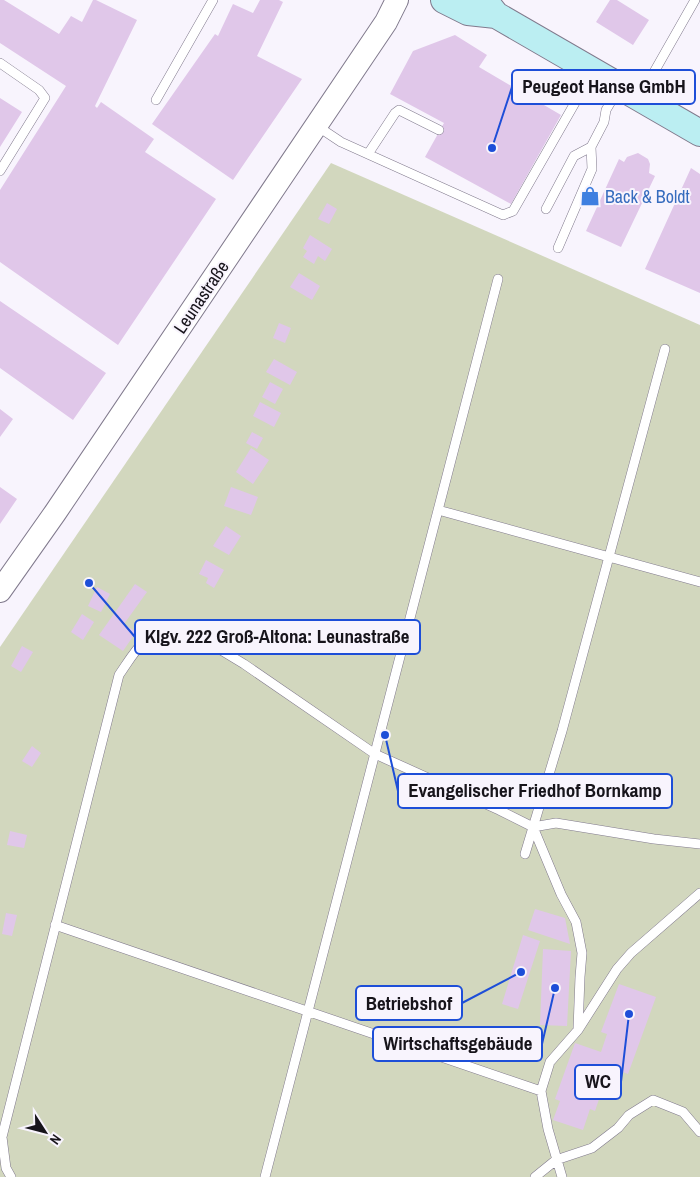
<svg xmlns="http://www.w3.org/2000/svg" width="700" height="1177" viewBox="0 0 700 1177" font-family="'Archivo Narrow',sans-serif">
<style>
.green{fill:#d2d7be}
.building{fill:#e0c7e9}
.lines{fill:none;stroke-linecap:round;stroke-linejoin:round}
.service-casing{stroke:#817a8d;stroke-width:10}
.tertiary-casing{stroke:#817a8d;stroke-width:24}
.secondary-casing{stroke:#817a8d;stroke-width:28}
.service{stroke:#fff;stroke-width:9}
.tertiary{stroke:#fff;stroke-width:22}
.secondary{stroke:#bbeef2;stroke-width:26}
.labels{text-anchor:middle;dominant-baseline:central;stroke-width:4;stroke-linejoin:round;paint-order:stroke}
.shop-label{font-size:18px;fill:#366cbe;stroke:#f8f4fd;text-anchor:start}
.street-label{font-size:18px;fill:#17141b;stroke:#f8f4fd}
.leader{fill:none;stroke:#1d4ed8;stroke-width:2}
.callout-dot{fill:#1d4ed8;stroke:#f8f4fd;stroke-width:2}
.callout{fill:#f8f4fd;stroke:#1d4ed8;stroke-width:2}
.callout-label{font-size:19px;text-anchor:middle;font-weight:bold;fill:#17141b}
</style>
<rect width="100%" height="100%" fill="#f8f4fd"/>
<path class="green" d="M 331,163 L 700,325 L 700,1177 L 0,1177 L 0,647 Z"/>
<path class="building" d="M 0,0 L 4,0 L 59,34 L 71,16 L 82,22 L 93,0 L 96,0 L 137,20 L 95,106 L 97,108 L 101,102 L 154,139 L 145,152 L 216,199 L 118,345 L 0,262 L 0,190 L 66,86 L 0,43 Z
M 260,0 L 279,0 L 283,2 L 257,56 L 302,79 L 233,180 L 152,124 L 215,34 L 218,36 L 233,4 L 253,13 Z
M 610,0 L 617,0 L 649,20 L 633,45 L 596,22 Z
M 455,35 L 487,55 L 479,67 L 561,115 L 511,204 L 425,157 L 444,123 L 390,94 L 413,51 Z
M 0,98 L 22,112 L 0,147 Z
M 638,153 L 648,159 L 650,164 L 649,173 L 655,176 L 621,247 L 586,231 L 619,159 L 624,162 L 627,157 Z
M 691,168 L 700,174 L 700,293 L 645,269 Z
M 327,203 L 337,209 L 329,224 L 318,219 Z
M 310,235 L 332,249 L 325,261 L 318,256 L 314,264 L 303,257 L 307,251 L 303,248 Z
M 299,273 L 320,286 L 312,300 L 290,287 Z
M 0,301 L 106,373 L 73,420 L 0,368 Z
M 279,323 L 291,328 L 285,343 L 273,338 Z
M 274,359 L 297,372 L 290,385 L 266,372 Z
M 270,382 L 283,389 L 275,404 L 262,397 Z
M 260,402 L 281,413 L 274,427 L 253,416 Z
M 0,409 L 13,419 L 0,437 Z
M 252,432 L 263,438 L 257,449 L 246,443 Z
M 251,448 L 269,460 L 253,484 L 236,472 Z
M 0,487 L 17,499 L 0,524 Z
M 231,487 L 258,497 L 251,515 L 224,506 Z
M 226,526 L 241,536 L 229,555 L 213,546 Z
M 206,560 L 224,570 L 214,588 L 206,583 L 208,578 L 199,574 Z
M 135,584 L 147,592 L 124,624 L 136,632 L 123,651 L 99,635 Z
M 97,587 L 110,594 L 101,612 L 88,606 Z
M 82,614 L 94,622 L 83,640 L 71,632 Z
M 22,646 L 33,652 L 21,672 L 11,666 Z
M 32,746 L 41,753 L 32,767 L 22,761 Z
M 10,831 L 27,835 L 24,848 L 7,845 Z
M 535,909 L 565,918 L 570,944 L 528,930 Z
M 6,913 L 17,915 L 12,936 L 2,934 Z
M 523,935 L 540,941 L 518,1009 L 502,1004 Z
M 543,949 L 571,951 L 567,1026 L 540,1025 Z
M 619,984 L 656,997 L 628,1074 L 610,1067 L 595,1111 L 590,1109 L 583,1130 L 553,1120 L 560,1101 L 555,1099 L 575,1043 L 601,1052 L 607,1034 L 601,1032 Z"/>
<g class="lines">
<defs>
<path id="service" d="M 0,63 L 39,90 L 45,98 L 0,171
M 641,95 L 695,0
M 156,100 L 213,0
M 317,126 L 341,142 L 503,215 L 513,211 L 592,73
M 368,154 L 395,113 L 399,110 L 439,130
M 546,209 L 574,156 L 591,147
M 558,248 L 592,169 L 591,147 L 604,122 L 606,110 L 619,88
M 438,510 L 700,582
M 533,827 L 561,894 L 576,922 L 582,953 L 580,977 L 578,1029
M 525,854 L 562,731 L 665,349
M 55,925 L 541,1091
M 11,1177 L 6,1168 L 2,1137 L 119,675 C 135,652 142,636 170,626 L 201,638 L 244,664 L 375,754 L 499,810 L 533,827 L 556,823 L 654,839 L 700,844
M 265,1177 L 498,279
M 535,1177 L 556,1160 L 592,1148 L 618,1128 L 629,1115 L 653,1100 L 683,1112 L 700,1132
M 562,1177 L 548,1129 L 541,1091 L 550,1062 L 578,1030 L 617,969 L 631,953 L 700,893"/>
<path id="tertiary" d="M 0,591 L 55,513 L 386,22 L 397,0"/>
<path id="secondary" d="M 444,0 L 468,12 L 496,15
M 484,0 L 496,15 L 700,133"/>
</defs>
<use href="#service" class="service-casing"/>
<use href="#tertiary" class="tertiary-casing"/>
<use href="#secondary" class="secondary-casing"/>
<use href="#service" class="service"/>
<use href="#tertiary" class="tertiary"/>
<use href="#secondary" class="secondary"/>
</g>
<defs>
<symbol id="shop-bare" viewBox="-9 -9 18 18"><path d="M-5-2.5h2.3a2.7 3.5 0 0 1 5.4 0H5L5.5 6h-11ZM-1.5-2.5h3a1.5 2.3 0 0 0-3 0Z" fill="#3f7fe0" stroke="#f8f4fd" stroke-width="2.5" paint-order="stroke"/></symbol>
</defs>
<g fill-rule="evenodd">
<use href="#shop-bare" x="576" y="182" width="28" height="28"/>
</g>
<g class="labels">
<g class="shop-label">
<text x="605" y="196">Back &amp; Boldt</text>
</g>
<g class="street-label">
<text transform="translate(201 297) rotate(-56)">Leunastraße</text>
</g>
</g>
<path class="leader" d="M492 148L512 87M89 583L135 637M385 735L398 791M521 972L462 1003M555 988L542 1044M629 1014L621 1082"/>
<g class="callout-dot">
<circle cx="492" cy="148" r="5"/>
<circle cx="89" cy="583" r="5"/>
<circle cx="385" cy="735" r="5"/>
<circle cx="521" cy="972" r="5"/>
<circle cx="555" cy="988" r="5"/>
<circle cx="629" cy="1014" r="5"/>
</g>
<g class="callout">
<rect x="512" y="70" width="183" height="34" rx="5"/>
<rect x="135" y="620" width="285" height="34" rx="5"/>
<rect x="398" y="774" width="274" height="34" rx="5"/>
<rect x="356" y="986" width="106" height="34" rx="5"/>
<rect x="373" y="1027" width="169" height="34" rx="5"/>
<rect x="575" y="1065" width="46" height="34" rx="5"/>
</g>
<g class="callout-label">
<text x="604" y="93">Peugeot Hanse GmbH</text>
<text x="277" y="643">Klgv. 222 Groß-Altona: Leunastraße</text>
<text x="535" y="797">Evangelischer Friedhof Bornkamp</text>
<text x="409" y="1010">Betriebshof</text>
<text x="458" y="1050">Wirtschaftsgebäude</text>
<text x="598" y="1088">WC</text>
</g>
<g transform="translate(45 1132) rotate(126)" stroke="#f8f4fd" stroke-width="4" paint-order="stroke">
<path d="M0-4L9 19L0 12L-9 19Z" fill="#17141b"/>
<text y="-8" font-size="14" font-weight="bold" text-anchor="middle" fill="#17141b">N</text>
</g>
</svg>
